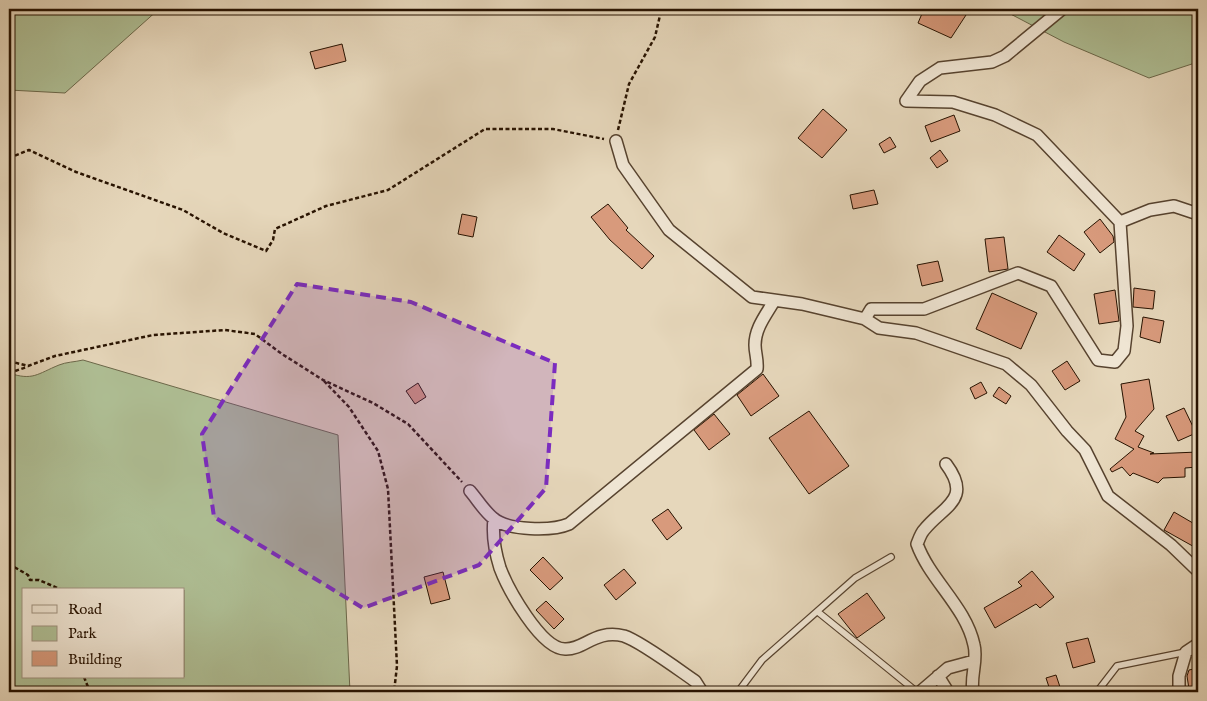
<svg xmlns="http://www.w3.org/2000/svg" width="1207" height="701" viewBox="0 0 1207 701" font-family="'IM FELL English',serif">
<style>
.green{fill:#afbf95;stroke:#6b684a;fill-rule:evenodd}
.building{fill:#d89a7c;stroke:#271200}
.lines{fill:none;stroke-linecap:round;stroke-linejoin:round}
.lane-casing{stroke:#57432f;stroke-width:8}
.street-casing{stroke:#57432f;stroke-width:14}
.path{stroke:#271200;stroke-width:2.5;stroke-dasharray:4 2.5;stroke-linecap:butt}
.lane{stroke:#efe5d3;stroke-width:5.5}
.street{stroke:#efe5d3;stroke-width:11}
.marked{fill:#7b2cbf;fill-opacity:0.2;stroke:#7b2cbf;stroke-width:4;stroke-dasharray:10 6;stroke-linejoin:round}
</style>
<rect width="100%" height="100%" fill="#e6d7bb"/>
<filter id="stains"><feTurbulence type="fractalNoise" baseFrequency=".004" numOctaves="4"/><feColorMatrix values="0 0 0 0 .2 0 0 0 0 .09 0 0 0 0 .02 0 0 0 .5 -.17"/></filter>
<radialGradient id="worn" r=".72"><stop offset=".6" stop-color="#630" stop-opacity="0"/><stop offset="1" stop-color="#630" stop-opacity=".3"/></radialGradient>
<path class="green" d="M 9,9 L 159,9 L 65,93 L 9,90 Z
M 1001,9 L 1198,9 L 1198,62 L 1149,78 L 1064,42 Z
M 83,360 L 338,435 L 350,692 L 9,692 L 9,373 C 33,381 37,374 59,365 C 66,362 75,362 83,360 ZM 24,590 L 184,590 L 184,677 L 24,677 Z"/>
<path class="building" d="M 924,9 L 954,9 L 966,15 L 951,38 L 918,23 Z
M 342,44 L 346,61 L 315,69 L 310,52 Z
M 823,109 L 847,130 L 822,158 L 798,138 Z
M 954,115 L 960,131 L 931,142 L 925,126 Z
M 890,137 L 896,147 L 884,153 L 879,144 Z
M 940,150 L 948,161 L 937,168 L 930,158 Z
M 874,190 L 878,204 L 853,209 L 850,195 Z
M 608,204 L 628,228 L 626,230 L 654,256 L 642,269 L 610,240 L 591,217 Z
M 462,214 L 477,217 L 473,237 L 458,234 Z
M 1100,219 L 1113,236 L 1114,242 L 1100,253 L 1084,232 Z
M 1059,235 L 1085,254 L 1074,271 L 1047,252 Z
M 1004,237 L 1008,269 L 989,272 L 985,239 Z
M 938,261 L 943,281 L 922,286 L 917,265 Z
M 1134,288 L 1155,291 L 1153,309 L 1133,307 Z
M 1115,290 L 1119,321 L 1099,324 L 1094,294 Z
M 992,293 L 1037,313 L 1021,349 L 976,329 Z
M 1143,317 L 1164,321 L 1160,343 L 1140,337 Z
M 1067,361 L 1080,381 L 1065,390 L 1052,371 Z
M 763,374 L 779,396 L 751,416 L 737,395 Z
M 1149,379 L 1154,409 L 1135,431 L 1144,436 L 1138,447 L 1154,453 L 1150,454 L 1198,452 L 1198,467 L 1185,468 L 1185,477 L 1163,478 L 1158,483 L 1133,473 L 1130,476 L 1122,467 L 1112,472 L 1110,469 L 1134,449 L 1115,439 L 1126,417 L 1121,384 Z
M 981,382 L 987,393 L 975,399 L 970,388 Z
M 418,383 L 426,397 L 415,404 L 406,391 Z
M 999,387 L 1011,396 L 1006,404 L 993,396 Z
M 1184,408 L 1196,433 L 1178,441 L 1166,416 Z
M 809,411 L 849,466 L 809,494 L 769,438 Z
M 714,414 L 730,434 L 709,450 L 694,430 Z
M 668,509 L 682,528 L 667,540 L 652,520 Z
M 1174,512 L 1198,526 L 1198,549 L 1164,530 Z
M 543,557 L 563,578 L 550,590 L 530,570 Z
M 624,569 L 636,583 L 616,600 L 604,585 Z
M 1032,571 L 1054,597 L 1040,608 L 1036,604 L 995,628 L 984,608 L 1022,586 L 1018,582 Z
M 443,572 L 450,599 L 431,604 L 424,577 Z
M 867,593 L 885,618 L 857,638 L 838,614 Z
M 546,601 L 564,619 L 554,629 L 536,610 Z
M 1088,638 L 1095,662 L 1073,668 L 1066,643 Z
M 1198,668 L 1198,688 L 1189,689 L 1187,676 L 1189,670 Z
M 1056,675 L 1060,687 L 1050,690 L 1046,678 Z"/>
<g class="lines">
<defs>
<path id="lane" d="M 818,612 L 917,692
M 738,692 L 762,660 L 855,578 L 891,557
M 1097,692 L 1117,666 L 1186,652"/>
<path id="street" d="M 616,141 L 623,165 L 669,230 L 752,297 L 802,304 L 865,319 L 879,328 L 916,333 L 1006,364 L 1031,385 L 1067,431 L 1085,450 L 1108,496 L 1171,545 L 1198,571
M 1120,222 L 1150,210 L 1174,206 L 1198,214
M 865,319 L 871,309 L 924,309 L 1018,273 L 1051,286 L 1098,360 L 1115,362 L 1124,351 L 1127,326 L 1120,222 L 1037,135 L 995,115 L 953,102 L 906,101 L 920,81 L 940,68 L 992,62 L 1005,56 L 1062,9
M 946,464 C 973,500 943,506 924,530 C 921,533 919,539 917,544 C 930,580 966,607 974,645 C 978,660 970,677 973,692
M 470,491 C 477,499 484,511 493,518 C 507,531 553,531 569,524 L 757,369 C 758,360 755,353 755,345 C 755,328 766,315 774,301
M 494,519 C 492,536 495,552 500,568 C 508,589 541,649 565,649 C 584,650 595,629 624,636 C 640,641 679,670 695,681 L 702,692
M 938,676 L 948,692
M 920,692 L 948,668 L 974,661
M 1179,692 L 1179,676 L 1186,652 L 1198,644"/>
</defs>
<use href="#lane" class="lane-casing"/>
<use href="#street" class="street-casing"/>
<path class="path" d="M 618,130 L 629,84 L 655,37 L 661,11 L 659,9
M 9,158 L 29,150 L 76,172 L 183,210 L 223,233 L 266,251 L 273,240 L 275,229 L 326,206 L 388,190 L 485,129 L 553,129 L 604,139
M 9,361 L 28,366 L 55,356 L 153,335 L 225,330 L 255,334 L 282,354 L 323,380 L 373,403 L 408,424 L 462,482
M 9,373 L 27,367
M 324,381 L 349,407 L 378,451 L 388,489 L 397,666 L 394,692
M 9,543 L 9,544
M 9,564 L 28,575 L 30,580 L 39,580 L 62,590
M 84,677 L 90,692"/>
<use href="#lane" class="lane"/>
<use href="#street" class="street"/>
</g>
<path class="marked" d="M 297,284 L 411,302 L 555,363 L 546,488 L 479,565 L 363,608 L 214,517 L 202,434 Z"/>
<rect width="1207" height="701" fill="none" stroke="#e6d7bb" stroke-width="30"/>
<rect x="10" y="10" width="1187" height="681" fill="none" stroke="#271200" stroke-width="2.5"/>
<rect x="15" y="15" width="1177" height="671" fill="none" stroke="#271200"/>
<rect x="22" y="588" width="162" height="90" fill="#efe5d3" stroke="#9f917f"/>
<rect x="32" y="605" width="25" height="8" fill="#efe5d3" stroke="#9f917f"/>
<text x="68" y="614" font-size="15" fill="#271200">Road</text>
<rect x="32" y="626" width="25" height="15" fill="#afbf95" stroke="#9f917f"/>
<text x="68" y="638" font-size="15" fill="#271200">Park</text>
<rect x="32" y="651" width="25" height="15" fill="#d89a7c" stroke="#9f917f"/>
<text x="68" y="664" font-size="15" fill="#271200">Building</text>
<rect width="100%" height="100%" filter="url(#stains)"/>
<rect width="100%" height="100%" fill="url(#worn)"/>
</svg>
